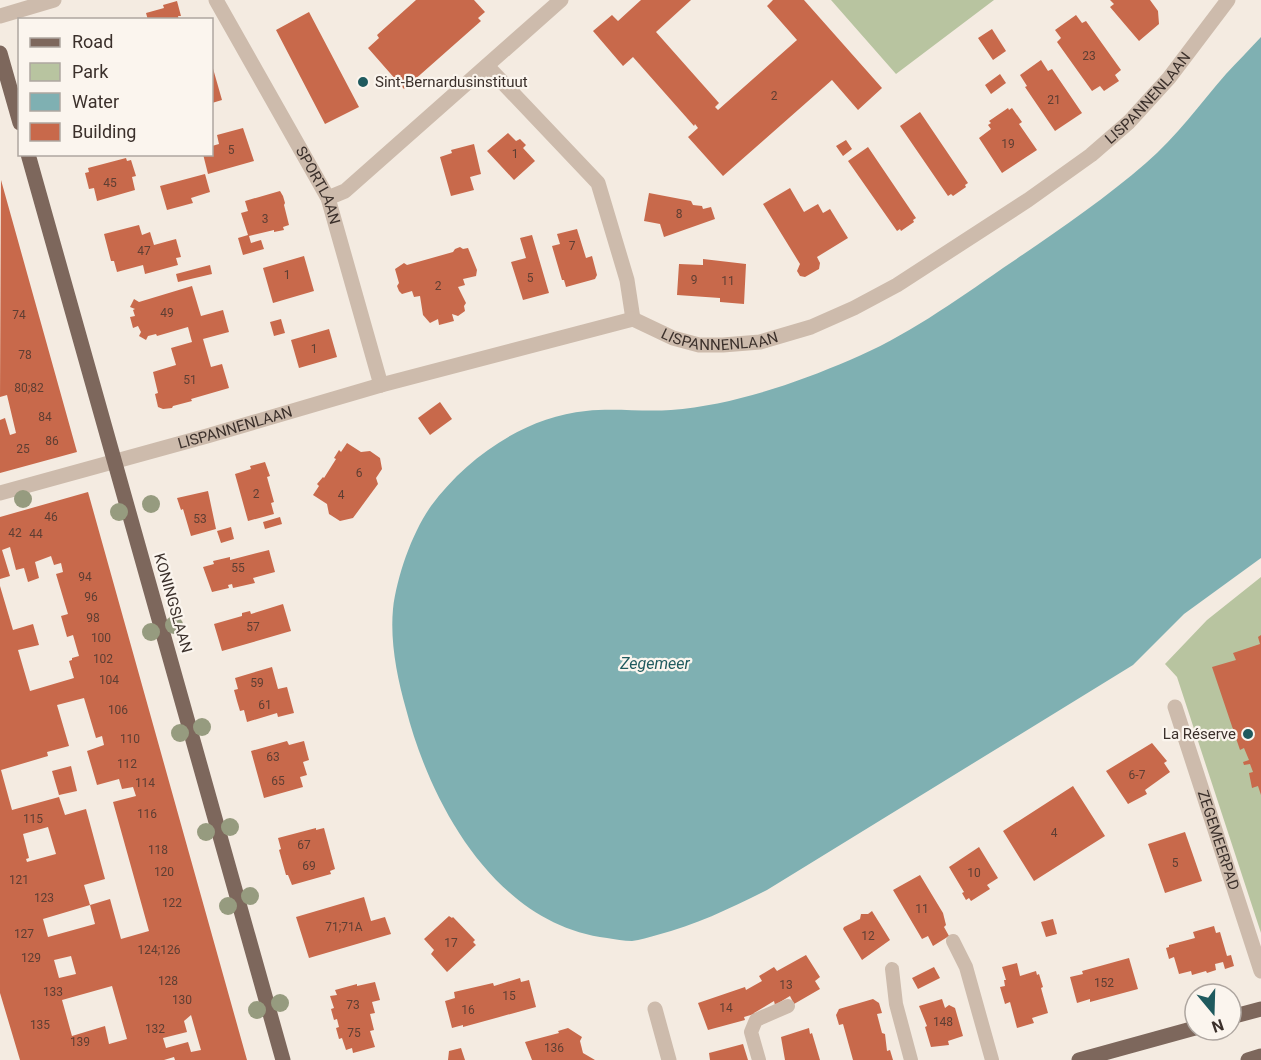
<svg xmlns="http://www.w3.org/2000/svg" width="1261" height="1060" viewBox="0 0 1261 1060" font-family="Roboto,sans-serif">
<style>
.green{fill:#b8c4a0}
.water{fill:#7fb0b2}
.building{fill:#c8694b;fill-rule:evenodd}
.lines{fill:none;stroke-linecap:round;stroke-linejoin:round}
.lane{stroke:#cdbbac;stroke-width:14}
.street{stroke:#cdbbac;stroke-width:15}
.primary{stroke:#7d675c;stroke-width:15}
.tree{fill:#969b7f}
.poi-dot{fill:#1f5a5e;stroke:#fbf5ee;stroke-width:2}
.labels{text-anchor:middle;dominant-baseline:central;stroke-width:4.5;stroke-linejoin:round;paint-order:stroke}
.number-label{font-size:12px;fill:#5e3e33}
.poi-label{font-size:15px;fill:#3b302b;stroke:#fbf5ee;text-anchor:start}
.street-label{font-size:15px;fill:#3b302b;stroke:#fbf5ee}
.water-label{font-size:16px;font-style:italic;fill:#1f5a5e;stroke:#fbf5ee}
</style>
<rect width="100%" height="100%" fill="#f4ebe1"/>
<path class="green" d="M 831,0 L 994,0 L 896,74 Z
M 1261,577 L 1261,933 L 1177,677 L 1165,664 L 1207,620 Z"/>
<path class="water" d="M 1261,37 L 1261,558 L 1184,614 L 1133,665 L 767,890 C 731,908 696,925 657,935 C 649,937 640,940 632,941 C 624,941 615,939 607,938 C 497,925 431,806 406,709 C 397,677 390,642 393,609 C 397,576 412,533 431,506 C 467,457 525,417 586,411 C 614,408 643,412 671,410 C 732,405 794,384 850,360 C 905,337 954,302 1003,268 C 1052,235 1102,201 1146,163 C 1177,136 1200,104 1226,74 C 1237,62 1249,50 1261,37 Z"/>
<path class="building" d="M 416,0 L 474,0 L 485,12 L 478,18 L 481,21 L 404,89 L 368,48 L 379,38 L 377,35 Z
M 641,0 L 691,0 L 656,32 L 719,103 L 715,107 L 718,110 L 797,40 L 767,6 L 773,0 L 804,0 L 882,88 L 858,110 L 832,80 L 723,176 L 688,137 L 698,128 L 695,124 L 694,126 L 633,57 L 623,66 L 593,31 L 612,15 L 618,21 Z
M 1110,0 L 1150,0 L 1158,11 L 1159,24 L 1139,41 L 1110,7 L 1114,4 Z
M 177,1 L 181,16 L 178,16 L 179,20 L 148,20 L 146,13 L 164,8 L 163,5 Z
M 309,12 L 359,107 L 325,124 L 276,30 Z
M 1076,15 L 1082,23 L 1086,21 L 1121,70 L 1115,75 L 1119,81 L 1104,91 L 1100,86 L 1092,91 L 1057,42 L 1061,38 L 1055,30 Z
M 992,29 L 1006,51 L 993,60 L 978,38 Z
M 1041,60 L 1048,71 L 1052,69 L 1082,113 L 1055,131 L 1025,87 L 1027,86 L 1020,75 Z
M 212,65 L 222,100 L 212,103 Z
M 1000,74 L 1006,83 L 991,94 L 985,85 Z
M 1008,108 L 1009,110 L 1012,108 L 1022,122 L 1019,124 L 1037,150 L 1002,173 L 979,138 L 991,129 L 988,125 L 991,123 L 989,121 Z
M 920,112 L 968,183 L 965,185 L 966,187 L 953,196 L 951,194 L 948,196 L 900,126 Z
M 243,128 L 254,161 L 208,174 L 203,154 L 212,154 L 212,146 L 219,144 L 217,135 Z
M 508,133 L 516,141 L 520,139 L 526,145 L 523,148 L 535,161 L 514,180 L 487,151 Z
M 846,140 L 852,149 L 843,156 L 836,146 Z
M 474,144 L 481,174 L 470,177 L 474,190 L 451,196 L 440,157 L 452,153 L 451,150 Z
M 868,147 L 916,218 L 913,220 L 914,222 L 901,231 L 900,229 L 897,231 L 848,161 Z
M 126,158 L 127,161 L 131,160 L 136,176 L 132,177 L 135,190 L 97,201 L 94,188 L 89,189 L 85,173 L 89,172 L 88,168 Z
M 205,174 L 210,192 L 191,198 L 193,203 L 167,210 L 160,186 Z
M 1,180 L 77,452 L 0,473 L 0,420 L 5,418 L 10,435 L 16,433 L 7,395 L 0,397 Z
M 790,188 L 804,212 L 818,204 L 823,213 L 830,209 L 848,238 L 817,257 L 820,263 L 819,269 L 805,277 L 800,276 L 797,271 L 800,264 L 763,204 Z
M 280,191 L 283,196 L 285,203 L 284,205 L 289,225 L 283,227 L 284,230 L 274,232 L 274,230 L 249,236 L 251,243 L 261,240 L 264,249 L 243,255 L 238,238 L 248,235 L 241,213 L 248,211 L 245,201 Z
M 649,193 L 691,201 L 693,205 L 702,206 L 703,209 L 711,207 L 715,219 L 664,237 L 660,224 L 644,221 Z
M 139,225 L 142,235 L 150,232 L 154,245 L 176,239 L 181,257 L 176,258 L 178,265 L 145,274 L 143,265 L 117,272 L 114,261 L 111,261 L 104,234 Z
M 577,229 L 586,258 L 592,256 L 597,275 L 595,279 L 566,287 L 564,280 L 562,280 L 552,246 L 560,244 L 557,234 Z
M 532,235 L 549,293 L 523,300 L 511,262 L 526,258 L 520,238 Z
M 460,247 L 463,249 L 468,248 L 477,270 L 476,276 L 463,279 L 465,285 L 458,287 L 466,303 L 464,306 L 465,311 L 458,316 L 452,314 L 454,321 L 439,325 L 438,319 L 430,323 L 423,315 L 420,296 L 414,297 L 412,291 L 402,294 L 399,291 L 397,286 L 399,283 L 395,269 L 404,263 L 407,265 L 453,252 L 455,249 Z
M 304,256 L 314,291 L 273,303 L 263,268 Z
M 703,259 L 746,264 L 744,304 L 720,302 L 720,298 L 677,295 L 679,264 L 703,265 Z
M 210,265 L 212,274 L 178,282 L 176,274 Z
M 192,286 L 201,316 L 223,310 L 229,332 L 203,339 L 211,367 L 222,364 L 229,388 L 191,399 L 192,401 L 173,406 L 172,408 L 163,409 L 158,407 L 155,394 L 158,393 L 153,372 L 176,365 L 171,348 L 192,342 L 188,327 L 157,336 L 156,334 L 148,336 L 146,340 L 139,336 L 141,332 L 138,326 L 133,328 L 130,317 L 135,316 L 133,310 L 135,309 L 130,307 L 134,299 L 139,302 Z
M 281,319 L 285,333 L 274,336 L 270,322 Z
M 329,329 L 337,357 L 299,368 L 291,340 Z
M 440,402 L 452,419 L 430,435 L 418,418 Z
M 347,443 L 361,452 L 370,451 L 380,458 L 382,469 L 376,478 L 378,484 L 353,518 L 340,521 L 329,514 L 327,504 L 313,495 L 319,486 L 317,484 L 323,477 L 324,478 L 336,459 L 334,458 L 339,450 L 341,452 Z
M 265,462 L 270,476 L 267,477 L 274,502 L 271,503 L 274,514 L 248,521 L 235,474 L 251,469 L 250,466 Z
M 208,491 L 216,529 L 191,536 L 183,509 L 181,510 L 177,498 Z
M 88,492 L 189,853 L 247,1060 L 175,1060 L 174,1057 L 164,1060 L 20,1060 L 0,993 L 0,586 L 13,630 L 33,624 L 39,645 L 18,650 L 30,691 L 74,678 L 69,661 L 72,660 L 72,658 L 79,656 L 73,635 L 67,637 L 61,616 L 68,614 L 56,574 L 63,572 L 61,563 L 54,565 L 51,556 L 35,562 L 39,578 L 28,582 L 24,568 L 16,570 L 10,547 L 2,550 L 10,576 L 0,579 L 0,517 ZM 84,698 L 96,738 L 102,736 L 104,745 L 87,751 L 97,785 L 119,779 L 122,789 L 133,787 L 136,796 L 113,802 L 149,931 L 121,939 L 110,899 L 90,905 L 95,924 L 48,937 L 43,919 L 90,905 L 84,885 L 105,879 L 86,809 L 65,815 L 59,797 L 12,810 L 1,770 L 48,756 L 47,752 L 69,746 L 57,705 ZM 48,827 L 56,854 L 27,862 L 26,859 L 29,858 L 23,834 ZM 71,956 L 76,974 L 59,978 L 54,960 ZM 112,986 L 127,1039 L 109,1044 L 105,1026 L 72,1036 L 62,1000 ZM 191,1015 L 201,1050 L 191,1052 L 188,1042 L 166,1048 L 163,1038 L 187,1032 L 184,1021 Z
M 280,517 L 282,524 L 265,529 L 263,522 Z
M 231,527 L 234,539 L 221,543 L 217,531 Z
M 269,550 L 275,572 L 253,578 L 255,583 L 233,588 L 232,584 L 228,585 L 229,588 L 212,592 L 203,567 L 214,564 L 213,561 L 230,557 L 230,560 Z
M 283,604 L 291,631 L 222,651 L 214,624 L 242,616 L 242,613 L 250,611 L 251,614 Z
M 1261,635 L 1261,795 L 1258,786 L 1252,788 L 1249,773 L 1253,772 L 1250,764 L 1244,765 L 1243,762 L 1249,760 L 1244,748 L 1240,750 L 1212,667 L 1236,660 L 1233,653 L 1260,644 L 1258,637 Z
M 272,667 L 278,689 L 287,687 L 294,713 L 278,717 L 277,713 L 247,722 L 244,710 L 240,711 L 237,701 L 234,690 L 238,689 L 235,678 Z
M 287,741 L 289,745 L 304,741 L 309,760 L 303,762 L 307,775 L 300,777 L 303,787 L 264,798 L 251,751 Z
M 1152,743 L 1167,761 L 1164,763 L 1170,772 L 1145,790 L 1147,794 L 1128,804 L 1106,771 Z
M 71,766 L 77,791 L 59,795 L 52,771 Z
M 1073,786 L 1105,836 L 1034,881 L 1003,831 Z
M 316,828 L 316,830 L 324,828 L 335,869 L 330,871 L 331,874 L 292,885 L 288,875 L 286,875 L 279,850 L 281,849 L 278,838 Z
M 1185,832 L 1202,881 L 1165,893 L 1148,844 Z
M 979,847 L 998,878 L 987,885 L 990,889 L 971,901 L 969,898 L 966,900 L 962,893 L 964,892 L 949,867 Z
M 920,875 L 943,913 L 946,925 L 944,927 L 949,936 L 933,946 L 928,936 L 922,939 L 893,890 Z
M 364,897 L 371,921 L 385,917 L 391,934 L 309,958 L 296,917 Z
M 872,911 L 890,940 L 862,960 L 843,929 L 844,927 L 860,919 L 861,914 L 868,914 Z
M 449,916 L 452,918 L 453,917 L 475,940 L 473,942 L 476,945 L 447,972 L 431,954 L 434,950 L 424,939 Z
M 1053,919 L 1057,934 L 1046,937 L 1041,922 Z
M 1214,926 L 1216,933 L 1220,932 L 1227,956 L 1231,955 L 1234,966 L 1225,969 L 1223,962 L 1215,964 L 1216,970 L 1207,973 L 1206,971 L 1192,975 L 1191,971 L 1179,974 L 1174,957 L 1169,959 L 1166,948 L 1169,947 L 1169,945 L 1195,938 L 1193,932 Z
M 806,955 L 820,977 L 815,981 L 820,989 L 794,1004 L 790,996 L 775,1005 L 774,1001 L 754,1013 L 754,1014 L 744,1017 L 745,1020 L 708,1030 L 698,1003 L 745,987 L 746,990 L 762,981 L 759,976 L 774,967 L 777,971 Z
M 1129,958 L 1138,989 L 1090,1002 L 1090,999 L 1077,1003 L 1070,977 L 1083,974 L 1082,971 Z
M 1017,963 L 1020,976 L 1036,971 L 1037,975 L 1039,974 L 1043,987 L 1041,988 L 1048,1013 L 1032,1018 L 1034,1023 L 1017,1028 L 1010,1002 L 1005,1004 L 1000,987 L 1005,986 L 1004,980 L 1006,980 L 1002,967 Z
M 934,967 L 940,978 L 918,989 L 912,978 Z
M 520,978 L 521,982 L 529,980 L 536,1007 L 463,1027 L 463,1025 L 452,1028 L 445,1001 L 455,998 L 454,992 L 493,983 L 494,986 Z
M 375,982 L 380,1000 L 372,1002 L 375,1013 L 370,1014 L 374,1030 L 370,1031 L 375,1047 L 353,1053 L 352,1048 L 346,1050 L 342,1038 L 339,1039 L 336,1028 L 339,1027 L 337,1019 L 334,1020 L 331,1009 L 334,1008 L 330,996 L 337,995 L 335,990 L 357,984 L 357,986 Z
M 873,999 L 879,1003 L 882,1013 L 877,1014 L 882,1033 L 885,1034 L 887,1051 L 890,1050 L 893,1060 L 853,1060 L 843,1024 L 839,1025 L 836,1015 L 839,1009 Z
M 942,999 L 945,1008 L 949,1005 L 955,1008 L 963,1036 L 948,1041 L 949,1045 L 931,1047 L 925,1027 L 927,1026 L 919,1006 Z
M 568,1028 L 582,1037 L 580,1041 L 583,1053 L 595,1060 L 532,1060 L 525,1042 L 559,1033 L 558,1031 Z
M 809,1028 L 810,1034 L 812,1033 L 820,1060 L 785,1060 L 781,1037 Z
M 743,1044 L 748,1060 L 710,1060 L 709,1053 Z
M 461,1048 L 465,1060 L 448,1060 L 449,1051 Z"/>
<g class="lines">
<path class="lane" d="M 953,941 L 966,967 L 992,1060
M 892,969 L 896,1004 L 911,1060
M 759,1060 L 751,1032 L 756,1020 L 788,1006"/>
<g class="street">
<path id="s1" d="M 216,0 L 328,198 L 381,385"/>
<path d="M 0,16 L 54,0"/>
<path d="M 487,66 L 598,183 L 627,280 L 633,319"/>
<path d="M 328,198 L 345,191 L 561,0"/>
<path id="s2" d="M 0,493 L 207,436 L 381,385 L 633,319 L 673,338 L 699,345 L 723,345 L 760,342 L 811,327 L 854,308 L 897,285 L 1028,200 L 1091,155 L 1129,122 L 1169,78 L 1228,0"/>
<path id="s3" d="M 1175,707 L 1261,971"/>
<path d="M 655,1009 L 669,1060"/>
</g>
<path class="primary" d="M 0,53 L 20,123
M 28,154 L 283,1060
M 1231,1017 L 1261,1009
M 1079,1060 L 1195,1028
M 1248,1060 L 1261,1056"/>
</g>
<g class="tree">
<circle cx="23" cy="499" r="9"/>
<circle cx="151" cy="504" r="9"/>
<circle cx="119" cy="512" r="9"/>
<circle cx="174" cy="625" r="9"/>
<circle cx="151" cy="632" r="9"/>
<circle cx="202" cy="727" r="9"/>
<circle cx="180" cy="733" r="9"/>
<circle cx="230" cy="827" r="9"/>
<circle cx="206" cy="832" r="9"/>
<circle cx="250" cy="896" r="9"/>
<circle cx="228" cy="906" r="9"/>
<circle cx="280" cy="1003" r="9"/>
<circle cx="257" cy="1010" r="9"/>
</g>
<g class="poi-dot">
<circle cx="363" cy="82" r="6"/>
<circle cx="1248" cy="734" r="6"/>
</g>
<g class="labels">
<g class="number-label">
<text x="1089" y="56">23</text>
<text x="774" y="96">2</text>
<text x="1054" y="100">21</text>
<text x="1008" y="144">19</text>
<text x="231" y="150">5</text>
<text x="515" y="154">1</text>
<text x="110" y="183">45</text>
<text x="679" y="214">8</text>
<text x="265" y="219">3</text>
<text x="572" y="246">7</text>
<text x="144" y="251">47</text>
<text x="287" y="275">1</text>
<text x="530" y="278">5</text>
<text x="694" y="280">9</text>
<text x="728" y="281">11</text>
<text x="438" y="286">2</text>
<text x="167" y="313">49</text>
<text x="19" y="315">74</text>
<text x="314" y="349">1</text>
<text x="25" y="355">78</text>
<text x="190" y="380">51</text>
<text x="29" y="388">80;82</text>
<text x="45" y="417">84</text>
<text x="52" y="441">86</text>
<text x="23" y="449">25</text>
<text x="359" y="473">6</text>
<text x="256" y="494">2</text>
<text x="341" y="495">4</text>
<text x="51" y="517">46</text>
<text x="200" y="519">53</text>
<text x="15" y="533">42</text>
<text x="36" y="534">44</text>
<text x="238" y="568">55</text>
<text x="85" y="577">94</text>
<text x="91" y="597">96</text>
<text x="93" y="618">98</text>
<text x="253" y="627">57</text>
<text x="101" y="638">100</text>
<text x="103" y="659">102</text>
<text x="109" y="680">104</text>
<text x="257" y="683">59</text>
<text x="265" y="705">61</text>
<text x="118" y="710">106</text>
<text x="130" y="739">110</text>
<text x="273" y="757">63</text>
<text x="127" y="764">112</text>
<text x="1137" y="775">6-7</text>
<text x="278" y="781">65</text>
<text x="145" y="783">114</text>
<text x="147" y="814">116</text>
<text x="33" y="819">115</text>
<text x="1054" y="833">4</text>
<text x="304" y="845">67</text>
<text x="158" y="850">118</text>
<text x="1175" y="863">5</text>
<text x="309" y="866">69</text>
<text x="164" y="872">120</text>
<text x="974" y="873">10</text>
<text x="19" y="880">121</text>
<text x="44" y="898">123</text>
<text x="172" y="903">122</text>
<text x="922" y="909">11</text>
<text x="344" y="927">71;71A</text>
<text x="24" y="934">127</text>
<text x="868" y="936">12</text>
<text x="451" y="943">17</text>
<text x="159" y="950">124;126</text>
<text x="31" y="958">129</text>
<text x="168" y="981">128</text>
<text x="1104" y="983">152</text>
<text x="786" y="985">13</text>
<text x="53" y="992">133</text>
<text x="509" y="996">15</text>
<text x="182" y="1000">130</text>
<text x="353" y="1005">73</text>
<text x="726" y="1008">14</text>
<text x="468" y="1010">16</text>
<text x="943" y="1022">148</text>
<text x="40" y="1025">135</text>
<text x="155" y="1029">132</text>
<text x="354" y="1033">75</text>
<text x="80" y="1042">139</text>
<text x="554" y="1048">136</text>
</g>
<g class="poi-label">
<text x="375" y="82">Sint-Bernardusinstituut</text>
<text x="1236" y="734" text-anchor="end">La Réserve</text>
</g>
<g class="street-label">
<text stroke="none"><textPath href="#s2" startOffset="1252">LISPANNENLAAN</textPath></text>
<text stroke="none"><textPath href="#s1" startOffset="212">SPORTLAAN</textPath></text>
<text stroke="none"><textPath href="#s2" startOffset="748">LISPANNENLAAN</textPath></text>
<text stroke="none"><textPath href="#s2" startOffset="244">LISPANNENLAAN</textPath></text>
<text transform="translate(173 603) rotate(74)">KONINGSLAAN</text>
<text stroke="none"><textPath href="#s3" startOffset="140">ZEGEMEERPAD</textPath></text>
</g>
<g class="water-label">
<text x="655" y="663">Zegemeer</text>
</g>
</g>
<rect x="18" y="18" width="195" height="138" fill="#fbf5ee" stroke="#aea6a0" stroke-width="1.5"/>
<rect x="30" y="38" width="30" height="9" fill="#7d675c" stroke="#aea6a0" stroke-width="1.5"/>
<text x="72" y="48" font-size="18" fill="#3b302b">Road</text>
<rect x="30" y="63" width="30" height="18" fill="#b8c4a0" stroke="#aea6a0" stroke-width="1.5"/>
<text x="72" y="78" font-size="18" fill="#3b302b">Park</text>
<rect x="30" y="93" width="30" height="18" fill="#7fb0b2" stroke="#aea6a0" stroke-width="1.5"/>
<text x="72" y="108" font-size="18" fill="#3b302b">Water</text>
<rect x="30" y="123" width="30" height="18" fill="#c8694b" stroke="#aea6a0" stroke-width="1.5"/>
<text x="72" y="138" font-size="18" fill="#3b302b">Building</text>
<g transform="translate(1213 1012) rotate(161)"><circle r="28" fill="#fbf5ee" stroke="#aea6a0" stroke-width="1.5"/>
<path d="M0-4.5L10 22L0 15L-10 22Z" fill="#1f5a5e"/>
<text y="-9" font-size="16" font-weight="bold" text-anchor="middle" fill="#3b302b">N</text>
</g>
</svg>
